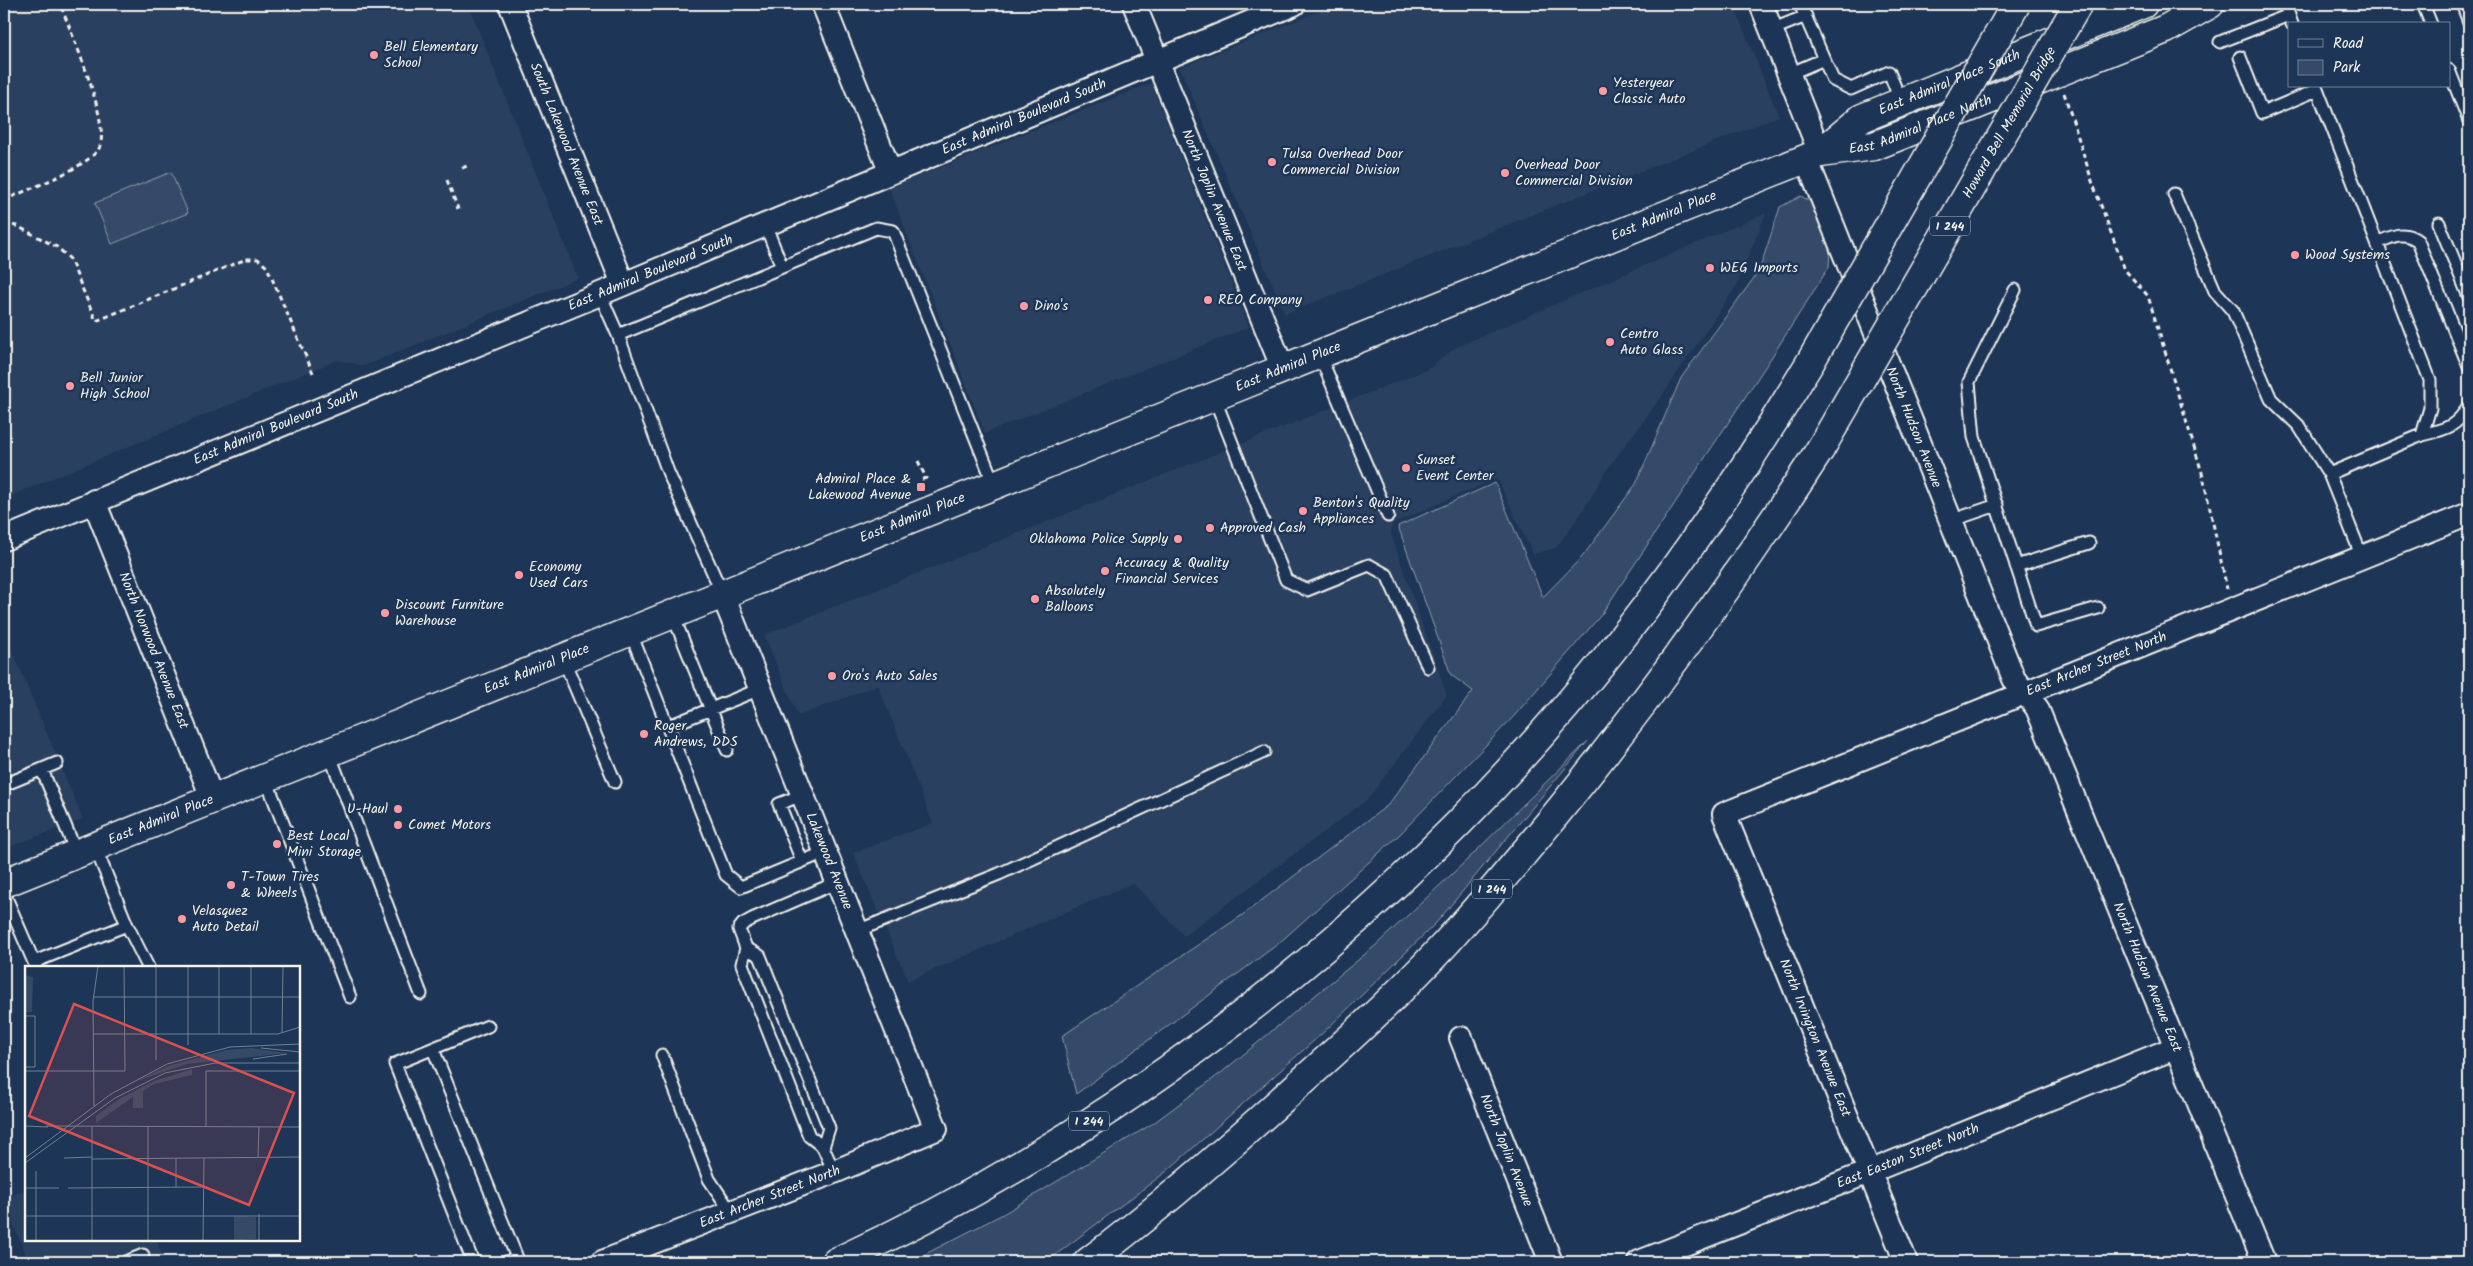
<svg xmlns="http://www.w3.org/2000/svg" width="2473" height="1266" viewBox="0 0 2473 1266" font-family="Kalam,sans-serif">
<style>
.built{fill:#2a4060}
.green{fill:#354a67;stroke:#949ea8}
.lines{fill:none;stroke-linecap:round;stroke-linejoin:round}
.lane-casing{stroke:#f4f1e8;stroke-width:15}
.street-casing{stroke:#f4f1e8;stroke-width:26}
.secondary-casing{stroke:#f4f1e8;stroke-width:31}
.highway-casing{stroke:#f4f1e8;stroke-width:31}
.path{stroke:#f4f1e8;stroke-width:3;stroke-dasharray:5 4;stroke-linecap:butt}
.lane{stroke:#1d3557;stroke-width:11}
.street{stroke:#1d3557;stroke-width:22}
.secondary{stroke:#1d3557;stroke-width:28}
.highway{stroke:#1d3557;stroke-width:28}
.highway-bridge-casing{stroke:#f4f1e8;stroke-width:31;stroke-linecap:butt}
.highway-bridge{stroke:#1d3557;stroke-width:28}
.poi-dot{fill:#ff9aa2;stroke:#1d3557;stroke-width:2}
.labels{text-anchor:middle;dominant-baseline:central;stroke-width:5;stroke-linejoin:round;paint-order:stroke}
.shield{fill:#1d3557;stroke:#b4b9bc;stroke-width:1}
.shield-label{font-size:12px;font-weight:bold;fill:#f4f1e8}
.poi-label{font-size:14px;fill:#f4f1e8;stroke:#1d3557;text-anchor:start}
.street-label{font-size:14px;fill:#f4f1e8;stroke:#1d3557}
.inset-road{fill:none;stroke:#738091;stroke-width:1}
.view{fill:#dc504e;fill-opacity:0.15;stroke:#dc504e;stroke-width:2.5}
.inset-edge{fill:none;stroke:#f4f1e8;stroke-width:2.5}
</style>
<rect width="100%" height="100%" fill="#1d3557"/>
<filter id="ink" filterUnits="userSpaceOnUse"><feTurbulence type="fractalNoise" baseFrequency=".02" numOctaves="2"/><feDisplacementMap in="SourceGraphic" scale="10" xChannelSelector="R" yChannelSelector="G"/><feConvolveMatrix kernelMatrix="1 2 1 2 8 2 1 2 1" color-interpolation-filters="sRGB"/></filter>
<g filter="url(#ink)">
<path class="built" d="M 4,4 L 468,4 L 578,278 L 364,366 L 337,360 L 10,496 L 4,509 Z
M 1337,4 L 1733,4 L 1779,116 L 1285,314 L 1180,68 Z
M 1151,83 L 1249,327 L 985,433 L 889,188 Z
M 1766,213 L 1737,285 L 1659,400 L 1608,468 L 1583,511 L 1556,548 L 1533,554 L 1497,478 L 1392,524 L 1391,534 L 1447,695 L 1367,800 L 1184,936 L 1133,883 L 908,981 L 853,853 L 933,823 L 878,685 L 798,716 L 764,635 L 1428,369 L 1456,347 Z
M 4,631 L 83,819 L 4,849 Z
M 26,1189 L 26,1240 L 156,1240 L 166,1262 L 29,1262 L 4,1202 L 4,1199 Z"/>
<path class="green" d="M 171,172 L 188,213 L 112,244 L 95,203 Z
M 1801,196 L 1811,202 L 1830,246 L 1829,267 L 1769,361 L 1601,615 L 1515,715 L 1399,835 L 1278,944 L 1076,1094 L 1062,1036 L 1241,916 L 1388,805 L 1473,691 L 1451,675 L 1398,526 L 1495,483 L 1543,597 L 1583,556 L 1636,484 L 1681,378 L 1759,271 L 1780,207 Z
M 1588,741 L 1436,923 L 1326,1030 L 1167,1171 L 1046,1262 L 910,1262 L 1003,1214 L 1152,1124 L 1221,1073 L 1375,946 L 1467,860 Z"/>
<g class="lines">
<defs>
<path id="lane" d="M 1800,4 L 1833,80 L 1851,89 L 1889,72 L 1901,102
M 2285,4 L 2292,24
M 2423,4 L 2431,24
M 2462,4 L 2469,22
M 1771,30 L 1806,16
M 2220,42 L 2289,15
M 2240,57 L 2262,113 L 2317,90
M 2449,70 L 2469,121
M 1789,74 L 1824,59
M 2316,86 L 2430,380 L 2430,408 L 2422,435 L 2329,474 L 2362,557
M 2174,194 L 2215,291 L 2233,311 L 2271,399 L 2299,426 L 2329,474
M 2439,223 L 2469,297
M 765,224 L 782,267
M 2377,243 C 2393,236 2404,230 2418,241 L 2469,367
M 2015,290 L 1969,382 L 1974,437 L 2036,626 L 2098,608
M 600,294 L 618,335 L 876,228 L 893,231 L 994,484
M 618,335 L 668,472 L 722,593
M 1319,354 L 1388,516
M 1214,397 L 1286,580 L 1307,590 L 1369,565 L 1387,575 L 1428,667
M 2422,435 C 2446,429 2455,428 2469,406
M 1950,521 L 1997,505
M 2016,566 L 2089,543
M 672,613 L 727,750
M 630,631 L 726,875 L 741,887 L 825,852
M 563,658 L 615,782
M 669,726 L 760,689
M 329,753 L 421,994
M 42,770 L 77,854
M 266,779 L 350,997
M 4,785 L 57,763
M 95,847 L 127,925 L 148,967
M 802,861 L 779,804 L 802,795
M 4,893 L 36,967
M 857,931 L 999,874 L 1264,752
M 746,948 L 760,956 L 829,1128 L 823,1147
M 34,962 L 127,925
M 433,1049 L 517,1258 L 506,1262
M 662,1055 L 709,1179 L 731,1212
M 834,1172 L 823,1147 L 809,1136 L 742,964 L 746,948 L 739,929 L 743,924 L 752,919 L 838,882
M 126,1262 L 143,1255
M 473,1262 L 395,1064 L 488,1026"/>
<g id="street">
<path id="s1" d="M 510,4 L 623,284"/>
<path d="M 823,4 L 890,171"/>
<path id="s2" d="M 1134,4 L 1283,369"/>
<path d="M 1761,4 L 1820,153"/>
<path id="s3" d="M 1806,158 L 2014,679 L 2037,708 L 2264,1262"/>
<path id="s4" d="M 94,501 L 213,800"/>
<path id="s5" d="M 4,539 L 600,294 L 1294,4"/>
<path id="s6" d="M 1461,1038 L 1551,1262"/>
<path id="s7" d="M 602,1262 L 834,1172 L 936,1129 L 722,593"/>
<path id="s8" d="M 1639,1262 L 1869,1172 L 2177,1047"/>
<path id="s9" d="M 1906,1262 L 1724,814 L 2469,514"/>
</g>
<g id="secondary">
<path id="s10" d="M 1820,153 L 1862,118 L 2143,4"/>
<path id="s11" d="M 4,883 L 1820,153 L 1874,146 L 2166,29 L 2210,4"/>
</g>
<path id="highway" d="M 836,1262 C 1101,1140 1349,953 1542,734 C 1644,619 1732,492 1811,361
M 1088,1262 C 1161,1207 1231,1146 1299,1084 C 1350,1039 1401,992 1447,942 C 1585,788 1709,621 1821,448"/>
</defs>
<use href="#lane" class="lane-casing"/>
<use href="#street" class="street-casing"/>
<use href="#secondary" class="secondary-casing"/>
<use href="#highway" class="highway-casing"/>
<path class="path" d="M 2064,93 L 2093,184 L 2125,270 L 2148,296 L 2203,476 L 2227,589
M 462,168 L 467,166
M 447,180 L 458,209
M 4,200 C 29,189 82,170 98,150 C 114,129 70,30 60,4
M 4,224 L 17,226 L 57,247 L 70,259 L 96,321 L 246,259 L 258,259 L 267,267 L 313,373
M 918,461 L 926,478 L 920,480 L 923,489"/>
<use href="#lane" class="lane"/>
<use href="#street" class="street"/>
<use href="#secondary" class="secondary"/>
<use href="#highway" class="highway"/>
<defs>
<g id="highway-bridge">
<path d="M 1811,361 L 2016,4"/>
<path id="s12" d="M 1821,448 L 2078,4"/>
</g>
</defs>
<use href="#highway-bridge" class="highway-bridge-casing"/>
<use href="#highway-bridge" class="highway-bridge"/>
</g>
</g>
<g class="poi-dot">
<circle cx="374" cy="55" r="5"/>
<circle cx="1603" cy="91" r="5"/>
<circle cx="1272" cy="162" r="5"/>
<circle cx="1505" cy="173" r="5"/>
<circle cx="2295" cy="255" r="5"/>
<circle cx="1710" cy="268" r="5"/>
<circle cx="1208" cy="300" r="5"/>
<circle cx="1024" cy="306" r="5"/>
<circle cx="1610" cy="342" r="5"/>
<circle cx="70" cy="386" r="5"/>
<circle cx="1406" cy="468" r="5"/>
<rect x="916" y="482" width="10" height="10" rx="2.5"/>
<circle cx="1303" cy="511" r="5"/>
<circle cx="1210" cy="528" r="5"/>
<circle cx="1178" cy="539" r="5"/>
<circle cx="1105" cy="571" r="5"/>
<circle cx="519" cy="575" r="5"/>
<circle cx="1035" cy="599" r="5"/>
<circle cx="385" cy="613" r="5"/>
<circle cx="832" cy="676" r="5"/>
<circle cx="644" cy="734" r="5"/>
<circle cx="398" cy="809" r="5"/>
<circle cx="398" cy="825" r="5"/>
<circle cx="277" cy="844" r="5"/>
<circle cx="231" cy="885" r="5"/>
<circle cx="182" cy="919" r="5"/>
</g>
<g class="labels">
<g class="shield">
<rect x="1930" y="216.5" width="40" height="19" rx="4"/>
<rect x="1472" y="879.5" width="40" height="19" rx="4"/>
<rect x="1069" y="1111.5" width="40" height="19" rx="4"/>
</g>
<g class="shield-label">
<text x="1950" y="226">I 244</text>
<text x="1492" y="889">I 244</text>
<text x="1089" y="1121">I 244</text>
</g>
<g class="poi-label">
<text x="384" y="47">Bell Elementary<tspan x="384" dy="16">School</tspan></text>
<text x="1613" y="83">Yesteryear<tspan x="1613" dy="16">Classic Auto</tspan></text>
<text x="1282" y="154">Tulsa Overhead Door<tspan x="1282" dy="16">Commercial Division</tspan></text>
<text x="1515" y="165">Overhead Door<tspan x="1515" dy="16">Commercial Division</tspan></text>
<text x="2305" y="255">Wood Systems</text>
<text x="1720" y="268">WEG Imports</text>
<text x="1218" y="300">REO Company</text>
<text x="1034" y="306">Dino's</text>
<text x="1620" y="334">Centro<tspan x="1620" dy="16">Auto Glass</tspan></text>
<text x="80" y="378">Bell Junior<tspan x="80" dy="16">High School</tspan></text>
<text x="1416" y="460">Sunset<tspan x="1416" dy="16">Event Center</tspan></text>
<text x="911" y="479" text-anchor="end">Admiral Place &amp;<tspan x="911" dy="16">Lakewood Avenue</tspan></text>
<text x="1313" y="503">Benton's Quality<tspan x="1313" dy="16">Appliances</tspan></text>
<text x="1220" y="528">Approved Cash</text>
<text x="1168" y="539" text-anchor="end">Oklahoma Police Supply</text>
<text x="1115" y="563">Accuracy &amp; Quality<tspan x="1115" dy="16">Financial Services</tspan></text>
<text x="529" y="567">Economy<tspan x="529" dy="16">Used Cars</tspan></text>
<text x="1045" y="591">Absolutely<tspan x="1045" dy="16">Balloons</tspan></text>
<text x="395" y="605">Discount Furniture<tspan x="395" dy="16">Warehouse</tspan></text>
<text x="842" y="676">Oro's Auto Sales</text>
<text x="654" y="726">Roger<tspan x="654" dy="16">Andrews, DDS</tspan></text>
<text x="388" y="809" text-anchor="end">U-Haul</text>
<text x="408" y="825">Comet Motors</text>
<text x="287" y="836">Best Local<tspan x="287" dy="16">Mini Storage</tspan></text>
<text x="241" y="877">T-Town Tires<tspan x="241" dy="16">&amp; Wheels</tspan></text>
<text x="192" y="911">Velasquez<tspan x="192" dy="16">Auto Detail</tspan></text>
</g>
<g class="street-label">
<text stroke="none"><textPath href="#s10" startOffset="149">East Admiral Place South</textPath></text>
<text stroke="none"><textPath href="#s5" startOffset="1104">East Admiral Boulevard South</textPath></text>
<text stroke="none"><textPath href="#s12" startOffset="376">Howard Bell Memorial Bridge</textPath></text>
<text stroke="none"><textPath href="#s11" startOffset="2062">East Admiral Place North</textPath></text>
<text stroke="none"><textPath href="#s1" startOffset="151">South Lakewood Avenue East</textPath></text>
<text stroke="none"><textPath href="#s2" startOffset="212">North Joplin Avenue East</textPath></text>
<text stroke="none"><textPath href="#s11" startOffset="1789">East Admiral Place</textPath></text>
<text stroke="none"><textPath href="#s5" startOffset="699">East Admiral Boulevard South</textPath></text>
<text stroke="none"><textPath href="#s11" startOffset="1384">East Admiral Place</textPath></text>
<text stroke="none"><textPath href="#s5" startOffset="294">East Admiral Boulevard South</textPath></text>
<text stroke="none"><textPath href="#s3" startOffset="290">North Hudson Avenue</textPath></text>
<text stroke="none"><textPath href="#s11" startOffset="979">East Admiral Place</textPath></text>
<text stroke="none"><textPath href="#s4" startOffset="161">North Norwood Avenue East</textPath></text>
<text stroke="none"><textPath href="#s9" startOffset="885">East Archer Street North</textPath></text>
<text stroke="none"><textPath href="#s11" startOffset="574">East Admiral Place</textPath></text>
<text stroke="none"><textPath href="#s11" startOffset="169">East Admiral Place</textPath></text>
<text transform="translate(829 861) rotate(68)">Lakewood Avenue</text>
<text stroke="none"><textPath href="#s3" startOffset="889">North Hudson Avenue East</textPath></text>
<text transform="translate(1815 1038) rotate(68)">North Irvington Avenue East</text>
<text stroke="none"><textPath href="#s6" startOffset="121">North Joplin Avenue</textPath></text>
<text stroke="none"><textPath href="#s8" startOffset="289">East Easton Street North</textPath></text>
<text stroke="none"><textPath href="#s7" startOffset="180">East Archer Street North</textPath></text>
</g>
</g>
<g transform="translate(25 966)">
<rect width="275" height="275" fill="#1d3557"/>
<path d="M 0,9 L 8,11 L 7,46 L 0,46 ZM 226,82 L 262,87 L 162,98 L 109,116 L 143,100 L 201,84 ZM 167,103 L 167,109 L 129,118 L 118,125 L 118,142 L 108,142 L 108,131 L 71,157 L 71,150 L 94,133 L 129,115 ZM 209,250 L 231,251 L 231,273 L 209,274 Z" fill="#354a67"/>
<path class="inset-road" d="M 226,0 L 226,68M 69,31 L 275,31M 0,50 L 10,50 L 10,101 L 0,101M 257,67 L 258,0M 68,68 L 253,68 L 275,61M 194,68 L 194,0M 163,79 L 163,0M 236,82 L 275,86M 228,93 L 262,88M 131,94 L 131,0M 0,105 L 100,105 L 99,0M 69,140 L 68,35 L 73,0M 0,160 L 23,161M 21,160 L 275,161M 181,160 L 181,105 L 275,105M 233,191 L 234,160M 0,192 L 86,128 L 142,98 L 205,81 L 275,78M 39,192 L 67,191M 151,192 L 151,221M 67,193 L 275,191M 0,197 L 90,132 L 140,107 L 190,97 L 275,97M 11,205 L 11,275M 0,222 L 34,222M 43,222 L 178,221M 0,250 L 275,250M 67,275 L 67,160M 123,275 L 123,160M 178,275 L 179,192M 234,275 L 234,248"/>
<path class="view" d="M 49,38 L 269,127 L 224,239 L 4,150 Z"/>
<rect width="275" height="275" class="inset-edge"/>
</g>
<rect width="2473" height="1266" fill="none" stroke="#1d3557" stroke-width="20"/>
<rect x="10" y="10" width="2453" height="1246" fill="none" stroke="#f4f1e8" stroke-width="2" filter="url(#ink)"/>
<rect x="2288" y="22" width="162" height="65" fill="#1d3557" stroke="#738091"/>
<rect x="2298" y="39" width="25" height="8" fill="#1d3557" stroke="#738091"/>
<text x="2333" y="48" font-size="15" fill="#f4f1e8">Road</text>
<rect x="2298" y="60" width="25" height="15" fill="#354a67" stroke="#738091"/>
<text x="2333" y="72" font-size="15" fill="#f4f1e8">Park</text>
</svg>
